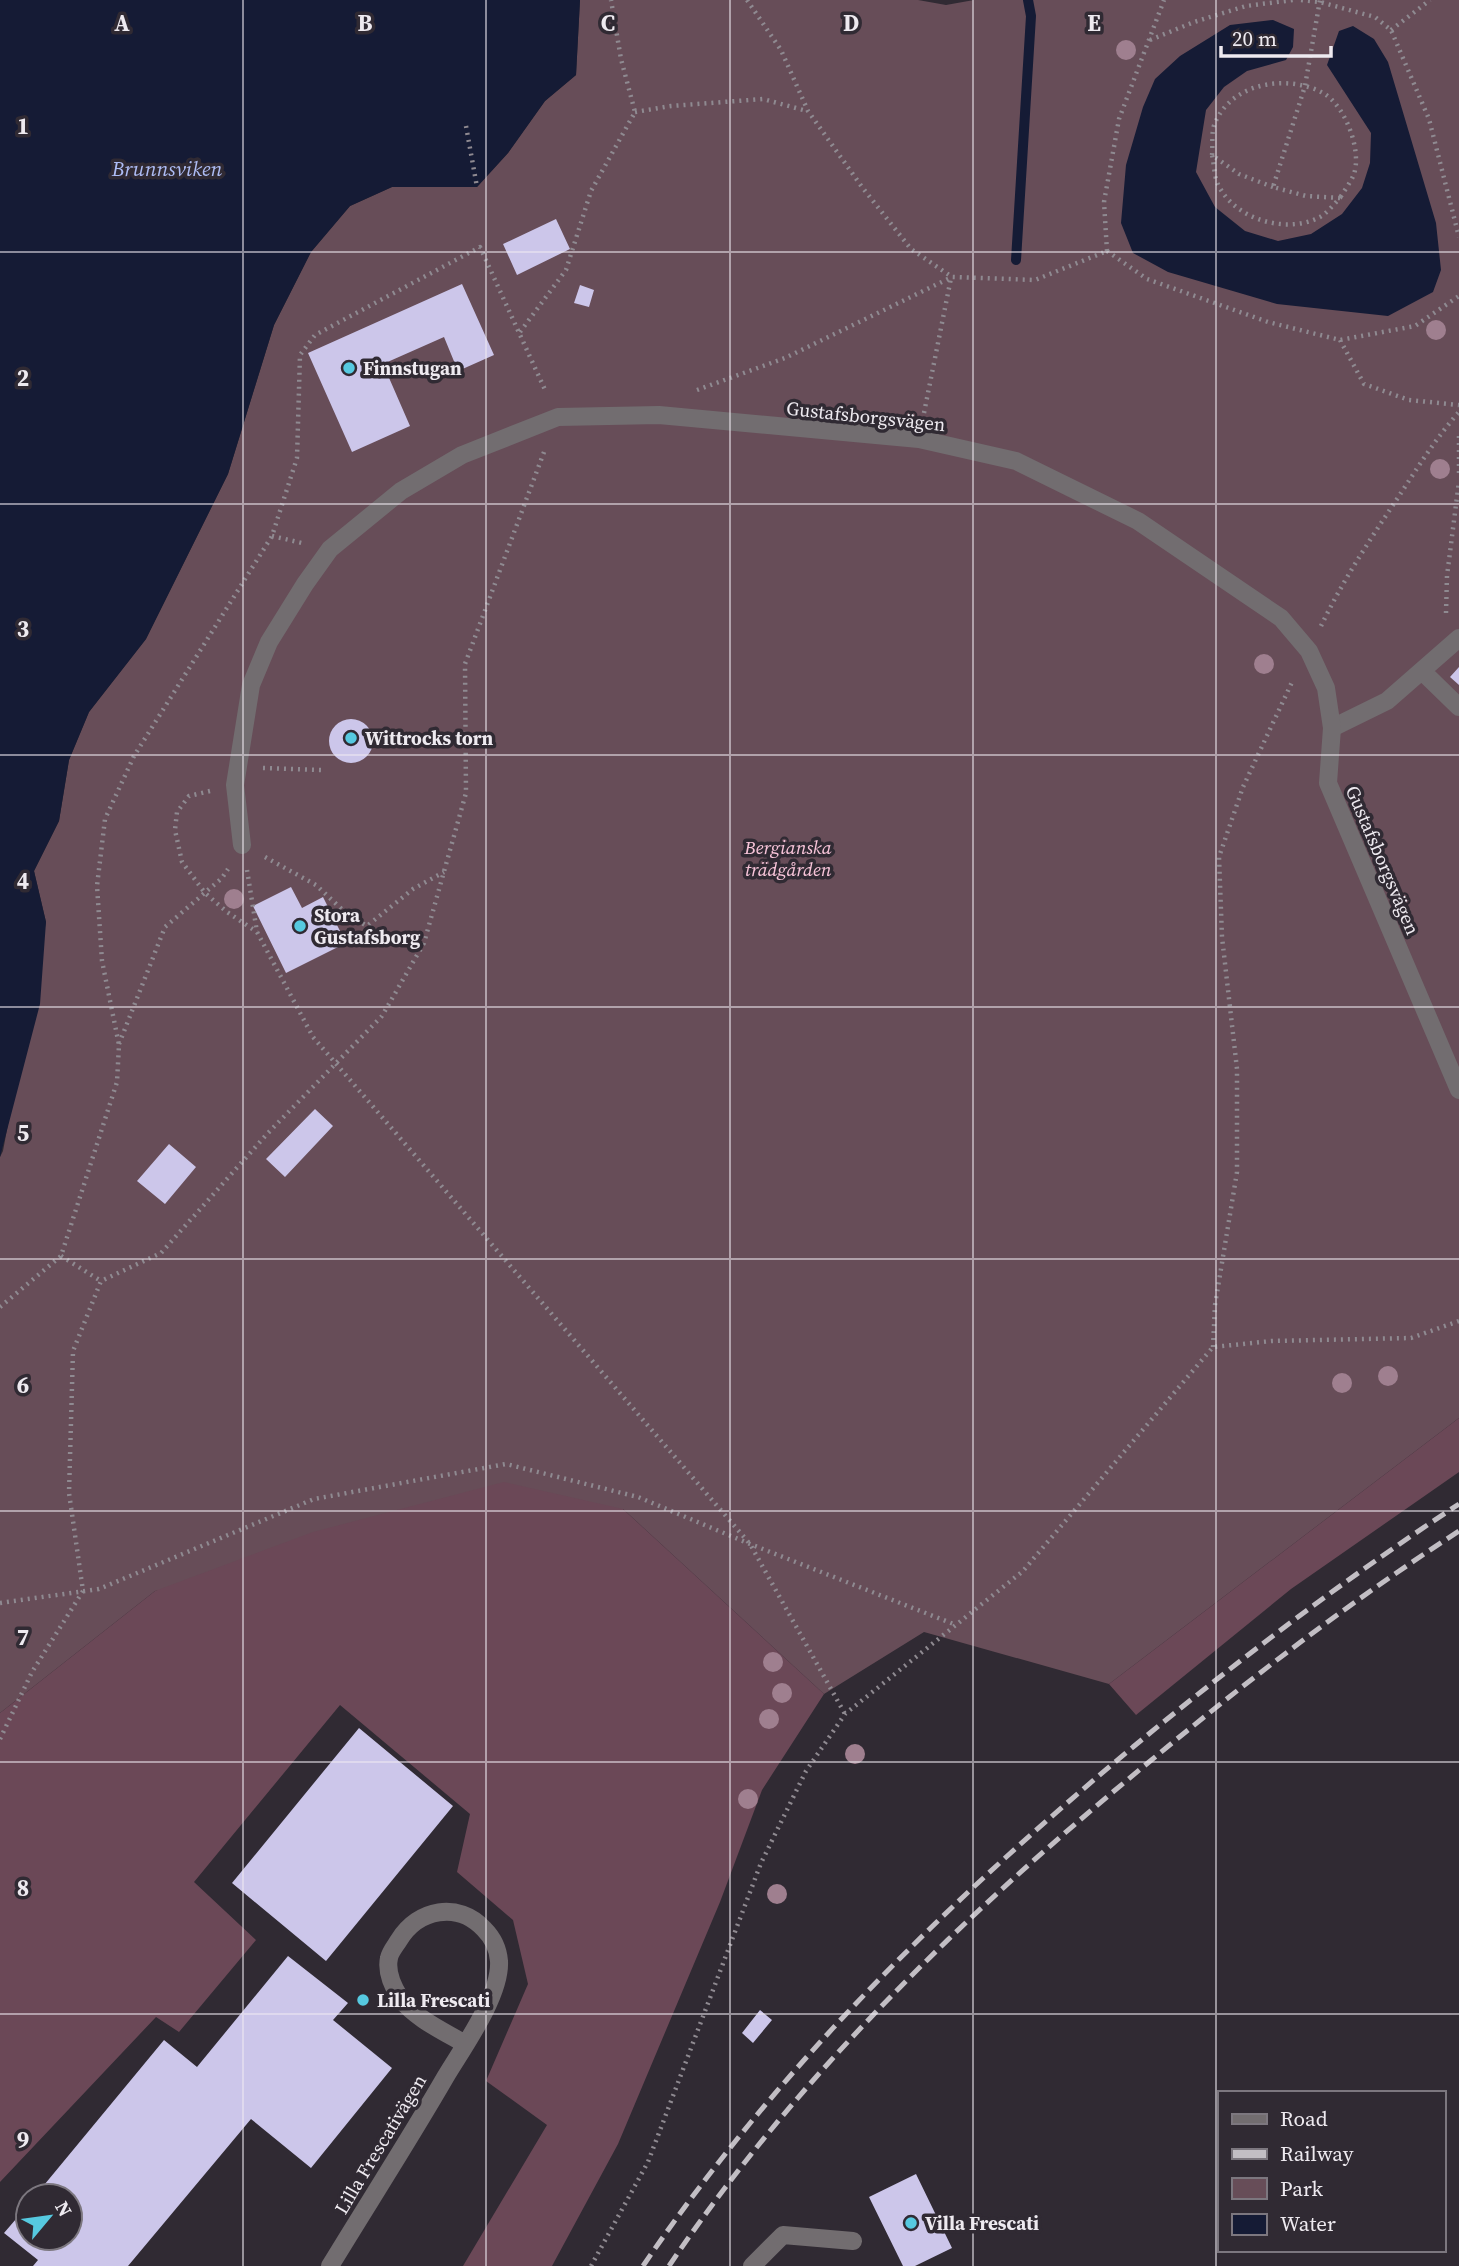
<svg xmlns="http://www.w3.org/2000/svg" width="1459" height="2266" viewBox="0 0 1459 2266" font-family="'Source Serif 4',serif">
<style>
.green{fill:#674d58}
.forest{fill:#6b4857}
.water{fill:#151b35}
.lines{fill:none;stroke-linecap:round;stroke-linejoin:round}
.stream{stroke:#151b35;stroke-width:10}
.building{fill:#ccc6ea}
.path{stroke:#8f8a91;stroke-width:4.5;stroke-dasharray:2 5;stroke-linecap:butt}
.service{stroke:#726d70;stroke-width:18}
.minor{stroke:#726d70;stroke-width:18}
.rail{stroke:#c2bec4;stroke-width:5;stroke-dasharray:14 7;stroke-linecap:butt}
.tree{fill:#9f7f8f}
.grid{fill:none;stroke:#eeeaf0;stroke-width:2;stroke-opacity:0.55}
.poi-dot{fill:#56c9e0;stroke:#302a33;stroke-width:2.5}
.labels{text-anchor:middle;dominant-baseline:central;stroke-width:7;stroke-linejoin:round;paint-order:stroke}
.poi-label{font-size:19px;font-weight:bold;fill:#eeeaf0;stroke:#302a33;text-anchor:start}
.street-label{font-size:19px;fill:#eeeaf0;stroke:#302a33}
.park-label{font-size:19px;font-style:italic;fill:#f9c5da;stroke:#302a33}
.water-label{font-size:21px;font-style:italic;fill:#adbcf4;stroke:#302a33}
.grid-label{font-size:23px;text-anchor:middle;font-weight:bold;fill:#eeeaf0;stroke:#302a33;stroke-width:7;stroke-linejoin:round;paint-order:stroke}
</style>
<rect width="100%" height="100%" fill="#302a33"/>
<path class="green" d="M 580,0 L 918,0 L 946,5 L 974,0 L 1459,0 L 1459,1418 L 1109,1684 L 924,1632 L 824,1694 L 623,1509 L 155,1591 L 0,1713 L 0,1157 L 3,1151 L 46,922 L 34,871 L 59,821 L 69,760 L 89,712 L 146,639 L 228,474 L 274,325 L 311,252 L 350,206 L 392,187 L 477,187 L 508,153 L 545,101 L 576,75 Z"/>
<path class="forest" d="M 1459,1418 L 1459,1472 L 1291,1589 L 1136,1715 L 1109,1684 Z
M 504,1482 L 623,1509 L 824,1694 L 762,1790 L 720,1902 L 618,2144 L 552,2266 L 463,2266 L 547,2125 L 486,2081 L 528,1984 L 513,1920 L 457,1872 L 470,1814 L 340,1705 L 194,1882 L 256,1940 L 179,2032 L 156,2017 L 0,2182 L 0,1713 L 155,1591 L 313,1532 Z"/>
<path class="water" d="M 0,0 L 580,0 L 576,75 L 545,101 L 508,153 L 477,187 L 392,187 L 350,206 L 311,252 L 274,325 L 228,474 L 146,639 L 89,712 L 69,760 L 59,821 L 34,871 L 46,922 L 40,1004 L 0,1157 Z
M 1273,20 L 1294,29 L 1293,47 L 1286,60 L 1247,71 L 1224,87 L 1206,110 L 1196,172 L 1215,207 L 1245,231 L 1278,241 L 1311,234 L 1342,214 L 1362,188 L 1370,163 L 1371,133 L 1327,65 L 1339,31 L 1353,26 L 1374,39 L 1388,62 L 1436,223 L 1441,270 L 1433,292 L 1388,316 L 1277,304 L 1168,272 L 1133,253 L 1121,223 L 1126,165 L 1143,107 L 1155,79 L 1180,56 L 1230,25 Z"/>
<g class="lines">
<path class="stream" d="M 1016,260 L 1031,16 L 1028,0"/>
</g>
<path class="building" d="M 556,219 L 570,249 L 517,275 L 503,244 Z
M 462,284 L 494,355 L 458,371 L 444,337 L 383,364 L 410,426 L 352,452 L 308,353 Z
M 580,285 L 594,290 L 589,307 L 574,303 Z
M 1459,667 L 1459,685 L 1450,677 Z
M329 741a22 22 0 1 1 44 0a22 22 0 1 1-44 0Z
M 291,887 L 302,908 L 323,897 L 346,943 L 286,973 L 253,906 Z
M 315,1109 L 333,1126 L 285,1177 L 266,1159 Z
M 169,1144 L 196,1167 L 165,1204 L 137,1181 Z
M 359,1728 L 453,1806 L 326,1961 L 232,1883 Z
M 288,1956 L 348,2003 L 333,2020 L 392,2068 L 311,2168 L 251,2119 L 128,2266 L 33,2266 L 38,2260 L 4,2233 L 28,2205 L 28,2238 L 70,2238 L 70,2196 L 35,2196 L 164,2040 L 197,2067 Z
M 760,2010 L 772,2020 L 753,2043 L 742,2033 Z
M 916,2174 L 952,2248 L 915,2266 L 903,2266 L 869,2197 Z"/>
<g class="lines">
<path class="path" d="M 747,0 L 781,50 L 808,111 L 862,187 L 911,249 L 952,277
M 1301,0 L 1320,2 L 1375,17 L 1391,30 L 1429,119 L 1459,237
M 1391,30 L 1430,0
M 1150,40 L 1194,22 L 1246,6 L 1293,0
M 635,112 L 671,106 L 763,99 L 807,111
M 466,126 L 477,187
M 1212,155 C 1213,145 1211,131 1215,123 C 1232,82 1288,74 1323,93 C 1345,105 1362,150 1354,174 C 1351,182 1344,191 1340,198
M 1273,187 L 1239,174 L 1212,155 C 1214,163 1214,174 1217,182 C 1232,219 1286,235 1320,217 C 1327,213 1334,204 1340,198 L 1306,196 L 1273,187 L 1305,86 L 1320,0
M 1107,251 L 1147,279 L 1268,322 L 1340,340 L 1415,326 L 1459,296
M 1107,251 L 1104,202 L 1119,119 L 1164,0
M 520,332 L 566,270 L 591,191 L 635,112 L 621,59 L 611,0
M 1340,340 L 1364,384 L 1409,400 L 1459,405
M 697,390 L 785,358 L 952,277 L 1035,280 L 1107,251
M 924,413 L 951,278
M 1459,436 L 1459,475
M 272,536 L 302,543
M 1446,613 L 1447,576 L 1459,481
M 1321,626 C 1343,580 1371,538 1399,496 C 1418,467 1436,438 1459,412
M 263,768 L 322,770
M 210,791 L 189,796 L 177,812 L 175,830 L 182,862 L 205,893 L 227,912 L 257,932
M 265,857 L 316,885 L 348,915 L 367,926 L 413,889 L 444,872
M 247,870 L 257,932 L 313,1037 L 750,1544 L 845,1714
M 119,1044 L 165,927 L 222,878 L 228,869
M 61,1256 L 101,1281
M 0,1307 L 61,1256 L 117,1082 L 119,1045 L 102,961 L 97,886 L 105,819 L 134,756 L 272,536 L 297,458 L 300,355 L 315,335 L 480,247 L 546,392
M 1213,1347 L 1215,1305 L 1237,1172 L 1237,1069 L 1222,937 L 1219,857 L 1243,787 L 1293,680
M 0,1603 L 99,1589 L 314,1499 L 506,1464 L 638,1497 L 750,1544 L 956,1625
M 0,1739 L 32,1672 L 83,1591 L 69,1493 L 73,1351 L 101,1281 L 161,1253 L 267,1134 L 382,1016 L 424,943 L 466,793 L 465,664 L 544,452
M 591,2266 L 648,2162 L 761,1863 L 806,1771 L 845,1714 L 1023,1571 L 1213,1347 L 1272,1341 L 1411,1338 L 1459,1321"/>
<path class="service" d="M 1423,672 L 1459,707
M 1332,728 L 1387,701 L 1459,638
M 330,2266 C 369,2202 409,2140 446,2076 C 464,2046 501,1995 499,1961 C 498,1948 493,1938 484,1929 C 458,1901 418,1909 399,1940 C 396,1945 390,1952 389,1958 C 386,1972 393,1987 400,1998 C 416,2019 443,2031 465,2044
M 752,2266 L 783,2235 L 853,2241"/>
<path class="minor" d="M 242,845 L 235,785 L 251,685 L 269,642 L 305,584 L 330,549 L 401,491 L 462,455 L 558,417 L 659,415 L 919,439 L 1016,461 L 1138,521 L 1281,618 L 1309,651 L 1326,688 L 1332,728 L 1328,783 L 1459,1090"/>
<path class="rail" d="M 643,2266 C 778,2067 949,1900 1133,1747 C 1237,1661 1346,1578 1459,1504
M 669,2266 C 799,2073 970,1909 1149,1762 C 1248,1680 1351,1601 1459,1531"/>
</g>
<g class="tree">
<circle cx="1126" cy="50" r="10"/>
<circle cx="1436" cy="330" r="10"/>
<circle cx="1440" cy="469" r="10"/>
<circle cx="1264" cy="664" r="10"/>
<circle cx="234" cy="899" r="10"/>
<circle cx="1388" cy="1376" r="10"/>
<circle cx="1342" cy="1383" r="10"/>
<circle cx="773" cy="1662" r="10"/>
<circle cx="782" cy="1693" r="10"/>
<circle cx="769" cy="1719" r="10"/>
<circle cx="855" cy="1754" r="10"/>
<circle cx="748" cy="1799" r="10"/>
<circle cx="777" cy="1894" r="10"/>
</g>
<path class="grid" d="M 243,0 L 243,2266M 486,0 L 486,2266M 730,0 L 730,2266M 973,0 L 973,2266M 1216,0 L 1216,2266M 0,252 L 1459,252M 0,504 L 1459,504M 0,755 L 1459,755M 0,1007 L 1459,1007M 0,1259 L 1459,1259M 0,1511 L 1459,1511M 0,1762 L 1459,1762M 0,2014 L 1459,2014"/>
<g class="poi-dot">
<circle cx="349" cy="368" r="7"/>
<circle cx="351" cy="738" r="7"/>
<circle cx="300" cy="926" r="7"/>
<circle cx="363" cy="2000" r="7"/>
<circle cx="911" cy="2223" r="7"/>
</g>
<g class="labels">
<g class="poi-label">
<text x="363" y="368">Finnstugan</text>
<text x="365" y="738">Wittrocks torn</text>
<text x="314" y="915">Stora<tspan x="314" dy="22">Gustafsborg</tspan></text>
<text x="377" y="2000">Lilla Frescati</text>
<text x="925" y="2223">Villa Frescati</text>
</g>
<g class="street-label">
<text transform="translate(866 416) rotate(6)">Gustafsborgsvägen</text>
<text transform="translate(1383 860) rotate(67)">Gustafsborgsvägen</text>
<text transform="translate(380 2144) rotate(-59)">Lilla Frescativägen</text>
</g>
<g class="park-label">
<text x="788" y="847">Bergianska<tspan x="788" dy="22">trädgården</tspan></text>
</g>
<g class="water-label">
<text x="167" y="168">Brunnsviken</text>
</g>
</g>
<g class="grid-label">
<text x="122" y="31">A</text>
<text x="365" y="31">B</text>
<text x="608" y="31">C</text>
<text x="851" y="31">D</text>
<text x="1094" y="31">E</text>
<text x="23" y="134">1</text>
<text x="23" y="386">2</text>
<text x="23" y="637">3</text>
<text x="23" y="889">4</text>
<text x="23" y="1141">5</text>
<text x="23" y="1393">6</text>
<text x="23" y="1645">7</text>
<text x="23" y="1896">8</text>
<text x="23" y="2148">9</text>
</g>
<rect x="1218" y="2091" width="228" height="161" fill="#302a33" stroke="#7c777f" stroke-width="2"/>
<rect x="1232" y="2114" width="35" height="10" fill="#726d70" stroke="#7c777f" stroke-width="2"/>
<text x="1280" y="2126" font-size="21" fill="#eeeaf0">Road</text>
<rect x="1232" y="2149" width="35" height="10" fill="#c2bec4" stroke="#7c777f" stroke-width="2"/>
<text x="1280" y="2161" font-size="21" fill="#eeeaf0">Railway</text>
<rect x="1232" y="2178" width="35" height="21" fill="#674d58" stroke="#7c777f" stroke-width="2"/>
<text x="1280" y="2196" font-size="21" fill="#eeeaf0">Park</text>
<rect x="1232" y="2214" width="35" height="21" fill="#151b35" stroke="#7c777f" stroke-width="2"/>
<text x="1280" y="2231" font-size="21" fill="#eeeaf0">Water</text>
<g transform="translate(49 2217) rotate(61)"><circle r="33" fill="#302a33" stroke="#7c777f" stroke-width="2"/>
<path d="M0-5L12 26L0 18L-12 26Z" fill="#56c9e0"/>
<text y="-10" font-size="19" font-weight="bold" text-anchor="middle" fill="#eeeaf0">N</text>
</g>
<path d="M1221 46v10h110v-10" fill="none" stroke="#eeeaf0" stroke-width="3.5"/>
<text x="1232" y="46" font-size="21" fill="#eeeaf0" stroke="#302a33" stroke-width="5" paint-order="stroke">20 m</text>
</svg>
